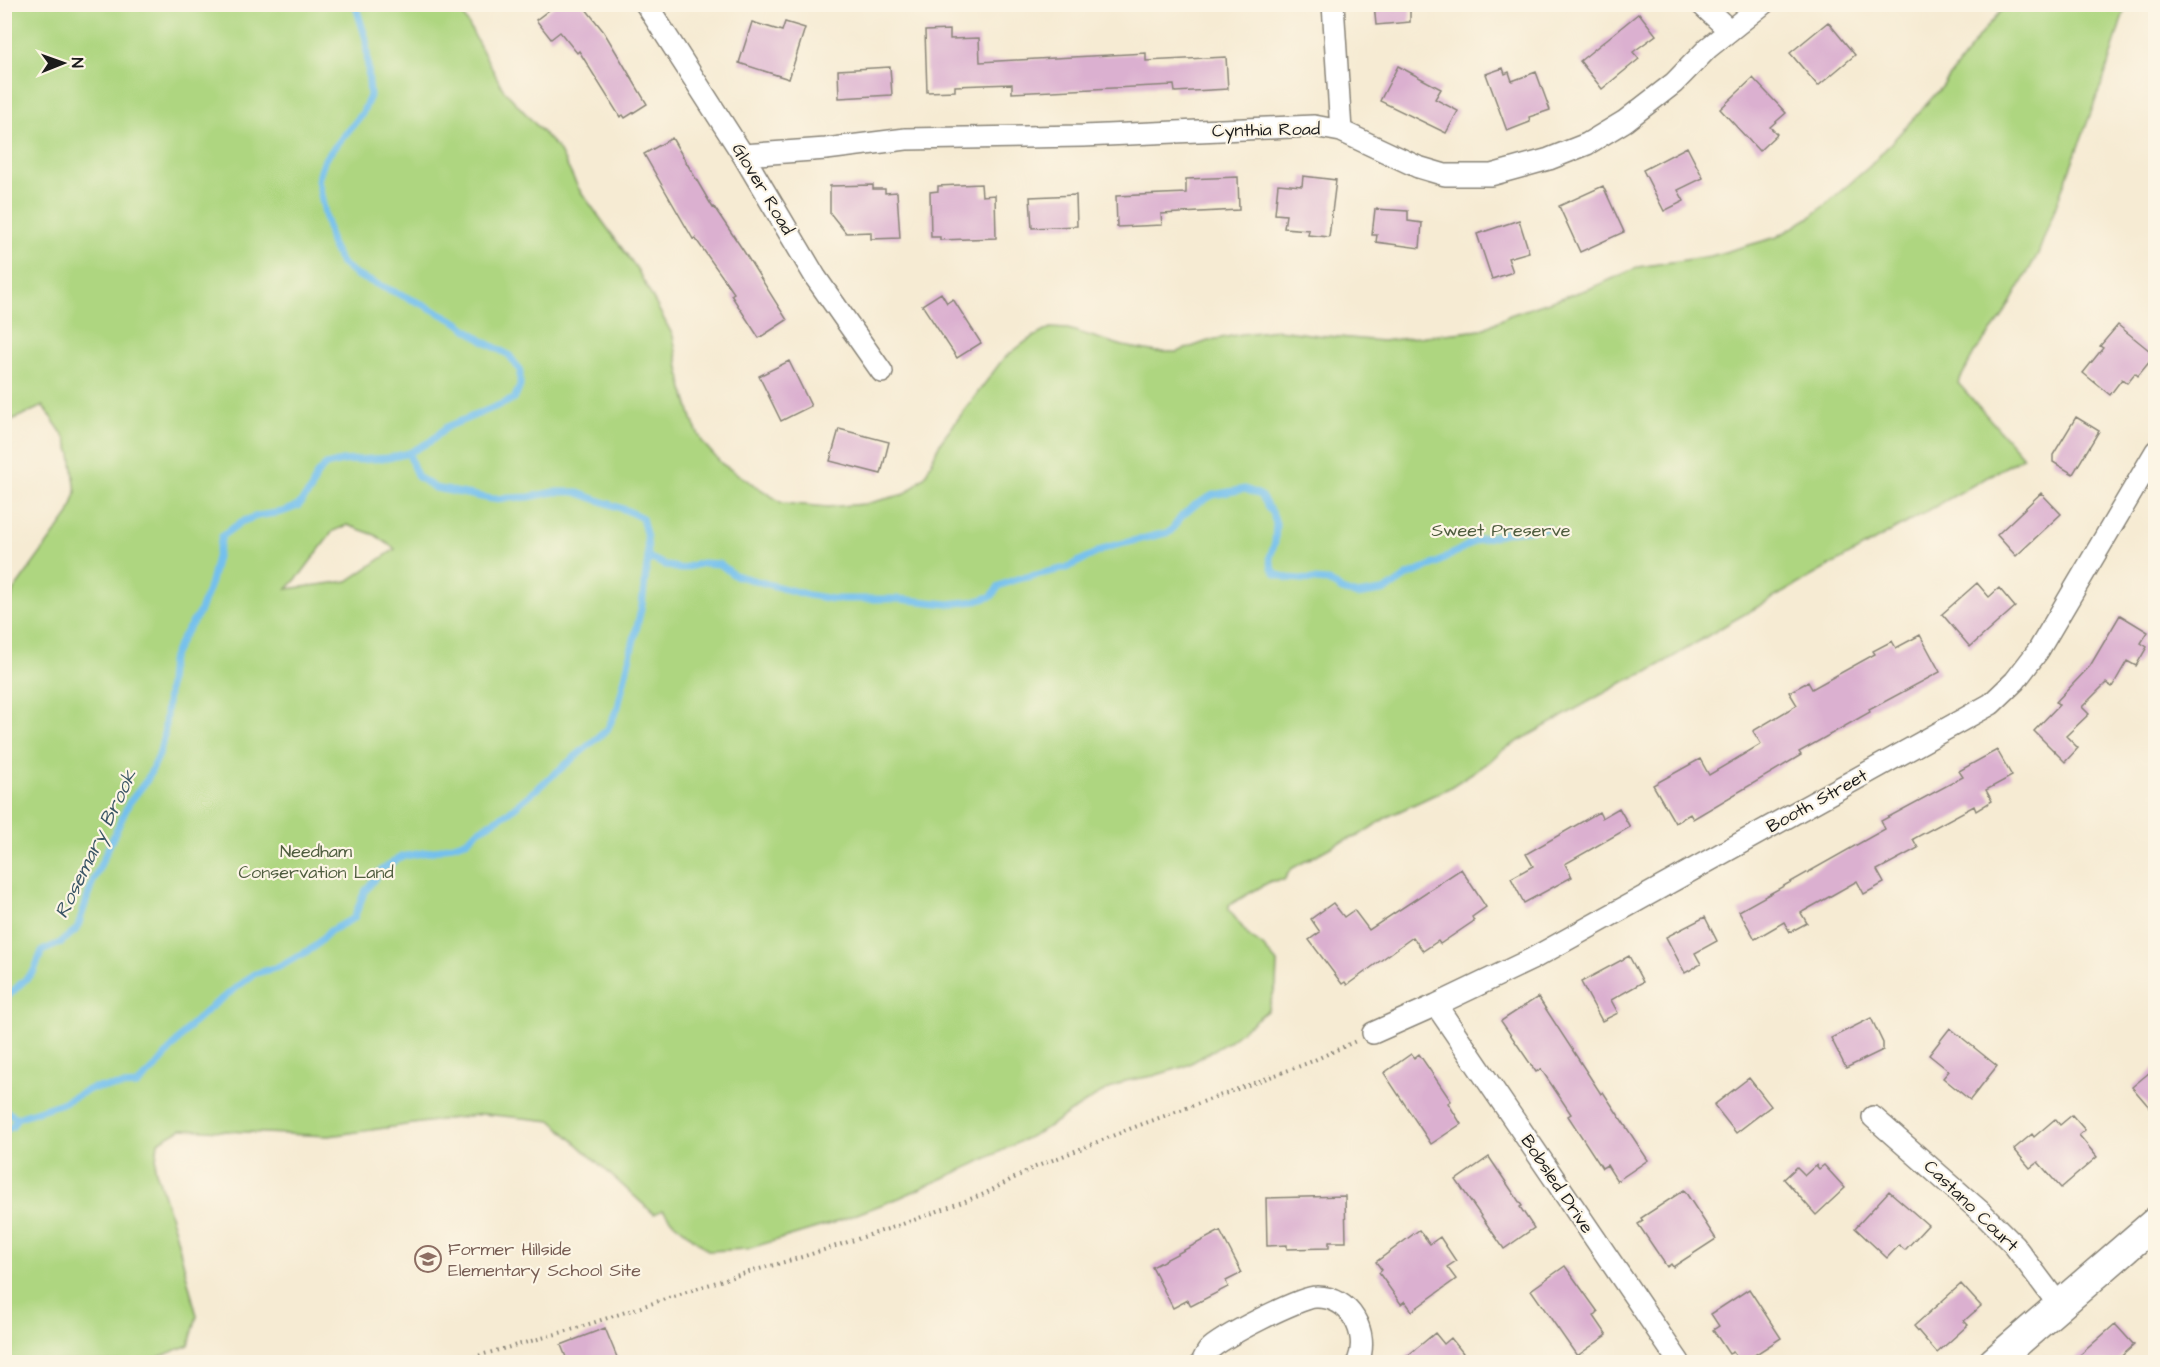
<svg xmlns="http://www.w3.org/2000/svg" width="2160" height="1367" viewBox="0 0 2160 1367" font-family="'Architects Daughter',sans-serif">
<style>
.green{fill:#aed680;stroke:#65794e;stroke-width:1.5;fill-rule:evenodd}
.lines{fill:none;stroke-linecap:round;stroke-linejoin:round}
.stream{stroke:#73c0ed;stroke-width:7}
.building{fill:#dbb0d0}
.minor-casing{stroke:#898478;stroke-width:24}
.secondary-casing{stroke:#898478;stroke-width:33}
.path{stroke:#898478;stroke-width:4;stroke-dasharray:1.5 4.5;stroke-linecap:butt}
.minor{stroke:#fff;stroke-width:21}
.secondary{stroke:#fff;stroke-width:30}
.labels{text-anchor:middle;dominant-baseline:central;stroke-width:4.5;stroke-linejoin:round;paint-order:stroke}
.street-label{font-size:18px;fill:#1c1c1c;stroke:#fcf5e5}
.park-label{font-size:18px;fill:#4f5d3f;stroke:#fcf5e5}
.education-label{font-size:18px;fill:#785e54;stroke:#fcf5e5;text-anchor:start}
.water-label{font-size:20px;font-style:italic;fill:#3a5565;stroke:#fcf5e5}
</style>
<rect width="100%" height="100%" fill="#fcf5e5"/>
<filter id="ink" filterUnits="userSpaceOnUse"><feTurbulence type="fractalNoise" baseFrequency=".0167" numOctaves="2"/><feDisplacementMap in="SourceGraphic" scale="12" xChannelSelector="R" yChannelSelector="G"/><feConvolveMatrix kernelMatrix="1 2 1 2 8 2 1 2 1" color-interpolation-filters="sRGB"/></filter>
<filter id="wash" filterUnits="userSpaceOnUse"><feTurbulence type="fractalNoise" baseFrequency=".008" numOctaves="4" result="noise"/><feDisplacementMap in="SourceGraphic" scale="24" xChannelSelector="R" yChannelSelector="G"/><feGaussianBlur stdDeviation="1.35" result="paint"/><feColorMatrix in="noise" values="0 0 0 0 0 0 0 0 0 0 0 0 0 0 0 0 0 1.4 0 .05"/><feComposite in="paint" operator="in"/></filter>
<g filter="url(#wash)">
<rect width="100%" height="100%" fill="#f6ebd3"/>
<path class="green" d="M 5,4 L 458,5 L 503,89 L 559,150 L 579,189 L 637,269 L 673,336 L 683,389 L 694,425 L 703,443 L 722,464 L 782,503 L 827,507 L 865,504 L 905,494 L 925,476 L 940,443 L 1003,359 L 1028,340 L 1050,328 L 1068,329 L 1123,346 L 1157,352 L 1177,352 L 1211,340 L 1242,334 L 1278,330 L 1317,335 L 1382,341 L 1481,330 L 1510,315 L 1591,288 L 1639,267 L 1711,256 L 1777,237 L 1812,216 L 1870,166 L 1942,87 L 1980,35 L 2006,5 L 2126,5 L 2105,75 L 2038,254 L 2001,319 L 1975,352 L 1958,383 L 2023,457 L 1729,623 L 1648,672 L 1629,679 L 1501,751 L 1489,762 L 1449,788 L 1387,817 L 1358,836 L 1338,843 L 1291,869 L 1284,880 L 1271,881 L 1229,905 L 1229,910 L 1249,936 L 1263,946 L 1277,963 L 1276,985 L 1268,1010 L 1228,1042 L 1186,1066 L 1153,1076 L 1125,1081 L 1096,1096 L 1043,1130 L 975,1164 L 899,1198 L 833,1223 L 747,1249 L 709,1251 L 671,1220 L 663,1210 L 654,1214 L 552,1121 L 483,1114 L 329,1136 L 181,1129 L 158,1142 L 155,1168 L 175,1231 L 197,1316 L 189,1345 L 146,1362 L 5,1362 L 5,620 L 14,590 L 69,514 L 76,493 L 71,454 L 66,439 L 43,406 L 5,423 ZM 347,525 L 375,535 L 395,549 L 348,581 L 287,589 L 301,574 L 333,531 Z"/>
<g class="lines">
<path class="stream" d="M 648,557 L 665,565 L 680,569 L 703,563 L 720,564 L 734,575 L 808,595 L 832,599 L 899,599 L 948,604 L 977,601 L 992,596 L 999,586 L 1014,580 L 1066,568 L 1108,547 L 1170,532 L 1181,517 L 1195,505 L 1213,495 L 1245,489 L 1260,495 L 1272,513 L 1276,523 L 1275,542 L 1270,557 L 1272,568 L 1276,574 L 1288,578 L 1328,581 L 1342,590 L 1357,595 L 1387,590 L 1407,576 L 1437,563 L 1475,541 L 1508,532 L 1548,528
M 4,1000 L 34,971 L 42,951 L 60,943 L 77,929 L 93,881 L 129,803 L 147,780 L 159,755 L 164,736 L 171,661 L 182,638 L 199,613 L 211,582 L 222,536 L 241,522 L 257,516 L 282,512 L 298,506 L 311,490 L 317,474 L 326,465 L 342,461 L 388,458 L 409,453 L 431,441 L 447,427 L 514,399 L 520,386 L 520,370 L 509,355 L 483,341 L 457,322 L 422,304 L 356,275 L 341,263 L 331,243 L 318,180 L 325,159 L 362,114 L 370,96 L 366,39 L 355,4
M 4,1110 L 17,1118 L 12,1127 L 4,1130
M 17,1118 L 62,1103 L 92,1088 L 137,1085 L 157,1066 L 191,1025 L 211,1007 L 254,974 L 279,967 L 313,948 L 330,931 L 354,918 L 364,893 L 380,871 L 400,857 L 434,851 L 466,841 L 479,830 L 509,812 L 607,730 L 618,707 L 642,605 L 648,557 L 647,537 L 642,518 L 626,510 L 575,492 L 554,492 L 529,497 L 492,499 L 435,488 L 418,477 L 413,466 L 409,453"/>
</g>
<g id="blocks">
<path class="building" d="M 557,4 L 582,4 L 604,32 L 647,104 L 625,118 L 623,115 L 620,117 L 579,51 L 577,53 L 560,32 L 551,39 L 536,20 Z
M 1374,4 L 1410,4 L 1410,22 L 1376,25 Z
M 1639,13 L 1656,35 L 1633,52 L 1639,59 L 1602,89 L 1580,61 Z
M 752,22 L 782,31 L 785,22 L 805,28 L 789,79 L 739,63 Z
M 1828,22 L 1855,55 L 1818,86 L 1790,53 Z
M 950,30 L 950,39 L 979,38 L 980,62 L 1146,53 L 1146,61 L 1226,57 L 1228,89 L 1175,92 L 1174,85 L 1012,93 L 1012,84 L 955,86 L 955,91 L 927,92 L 925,31 Z
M 1398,66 L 1441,89 L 1435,99 L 1458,111 L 1446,133 L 1380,101 Z
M 890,67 L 892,95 L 839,98 L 838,70 Z
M 1503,68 L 1505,74 L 1509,72 L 1512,81 L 1536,72 L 1550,110 L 1529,117 L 1530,122 L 1507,131 L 1486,74 Z
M 1753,78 L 1786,113 L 1770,127 L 1777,134 L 1759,151 L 1720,109 Z
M 672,138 L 713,208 L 714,207 L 743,250 L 787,320 L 759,338 L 731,295 L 734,293 L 695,238 L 693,239 L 644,154 Z
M 1687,147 L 1703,178 L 1678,190 L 1684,201 L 1664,211 L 1643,170 Z
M 1303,176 L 1336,180 L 1329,237 L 1308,235 L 1309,230 L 1284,228 L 1286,215 L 1275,214 L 1278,184 L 1302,186 Z
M 1238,177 L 1239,210 L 1161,214 L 1162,225 L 1117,227 L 1116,196 L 1186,193 L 1186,179 Z
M 981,184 L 982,196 L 995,195 L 996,238 L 940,240 L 940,237 L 931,237 L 930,192 L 938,191 L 938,186 Z
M 873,185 L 873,189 L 885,189 L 885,193 L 897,192 L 900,238 L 871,239 L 871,232 L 846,233 L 830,213 L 830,186 Z
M 1603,186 L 1624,232 L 1580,252 L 1559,206 Z
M 1076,195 L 1077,226 L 1032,228 L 1030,197 Z
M 1375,209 L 1408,211 L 1408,221 L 1422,223 L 1420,248 L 1376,242 L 1377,235 L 1372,235 Z
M 1519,220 L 1529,252 L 1508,258 L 1513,272 L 1492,279 L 1477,234 Z
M 941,293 L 947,303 L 953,299 L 981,343 L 957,358 L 922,305 Z
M 2118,325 L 2155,355 L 2138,376 L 2135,373 L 2127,383 L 2122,379 L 2110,395 L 2083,373 L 2103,348 L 2100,346 Z
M 789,361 L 811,406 L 781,421 L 759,376 Z
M 2076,417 L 2099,431 L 2073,474 L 2053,462 L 2053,455 Z
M 839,429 L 889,442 L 881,474 L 830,461 Z
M 2041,493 L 2061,514 L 2016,556 L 1997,535 Z
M 1977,583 L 1989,597 L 1999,588 L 2015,607 L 1970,647 L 1942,614 Z
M 2120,615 L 2148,632 L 2141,643 L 2147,647 L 2136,666 L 2127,661 L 2112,687 L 2106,683 L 2082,707 L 2089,714 L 2066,736 L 2078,748 L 2065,762 L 2034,731 L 2059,705 L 2056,702 L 2090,666 Z
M 1920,635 L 1940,672 L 1869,710 L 1870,712 L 1799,752 L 1801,755 L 1693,819 L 1690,814 L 1675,823 L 1653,785 L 1700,759 L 1709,775 L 1761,744 L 1753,731 L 1797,705 L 1789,692 L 1808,682 L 1812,689 L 1875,654 L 1873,651 L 1892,641 L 1896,648 Z
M 1997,750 L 2012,776 L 1986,790 L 1992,801 L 1976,811 L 1974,806 L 1913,839 L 1918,848 L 1877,870 L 1884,883 L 1864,894 L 1857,881 L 1804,911 L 1801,913 L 1807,923 L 1790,932 L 1784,922 L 1755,939 L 1739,911 L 1885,829 L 1881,821 L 1963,777 L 1959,771 Z
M 1619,808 L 1630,827 L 1565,864 L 1572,877 L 1524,903 L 1511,878 L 1533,866 L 1526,854 L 1599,812 L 1602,818 Z
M 1461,869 L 1486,907 L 1472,917 L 1474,921 L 1440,944 L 1438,941 L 1423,951 L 1413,937 L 1347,985 L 1345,982 L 1342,984 L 1309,940 L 1320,932 L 1311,919 L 1333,903 L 1344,917 L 1354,910 L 1369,930 Z
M 1705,917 L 1717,941 L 1695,953 L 1701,964 L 1685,973 L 1666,937 Z
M 1629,956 L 1643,982 L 1611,1000 L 1618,1013 L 1602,1021 L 1581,982 Z
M 1538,997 L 1601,1094 L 1603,1092 L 1648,1160 L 1617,1181 L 1607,1165 L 1602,1168 L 1568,1116 L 1571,1114 L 1541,1069 L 1536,1072 L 1501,1021 Z
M 1871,1018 L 1883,1043 L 1883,1050 L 1846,1068 L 1831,1038 Z
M 1950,1028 L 1997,1066 L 1970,1100 L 1943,1078 L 1949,1071 L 1929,1055 Z
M 1411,1054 L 1414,1058 L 1419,1054 L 1451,1101 L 1448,1103 L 1461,1124 L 1431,1144 L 1384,1073 Z
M 2156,1067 L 2156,1115 L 2132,1087 Z
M 1749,1078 L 1771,1106 L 1736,1133 L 1714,1105 Z
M 2072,1115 L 2085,1130 L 2079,1135 L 2097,1157 L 2061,1188 L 2038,1162 L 2030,1168 L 2014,1149 L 2032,1134 L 2034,1137 L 2055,1119 L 2060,1125 Z
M 1489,1157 L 1522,1206 L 1520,1207 L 1534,1228 L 1504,1249 L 1456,1180 Z
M 1816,1165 L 1819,1169 L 1824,1165 L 1845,1188 L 1816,1215 L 1784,1179 L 1797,1167 L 1805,1175 Z
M 1684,1190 L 1716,1239 L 1673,1267 L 1671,1264 L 1667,1267 L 1638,1224 L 1643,1221 L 1641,1218 Z
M 1889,1191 L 1928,1225 L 1905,1250 L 1899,1245 L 1887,1258 L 1855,1228 Z
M 1345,1196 L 1346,1242 L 1329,1242 L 1329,1248 L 1287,1249 L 1287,1245 L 1267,1246 L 1266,1198 Z
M 1419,1230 L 1430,1244 L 1440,1237 L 1456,1261 L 1447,1267 L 1456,1279 L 1412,1311 L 1405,1301 L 1401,1304 L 1379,1273 L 1382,1270 L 1376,1262 Z
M 1220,1231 L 1242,1273 L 1226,1281 L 1228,1287 L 1191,1306 L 1188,1300 L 1173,1308 L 1152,1267 Z
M 1565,1266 L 1598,1312 L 1594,1316 L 1607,1335 L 1577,1356 L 1531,1290 Z
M 1961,1284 L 1981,1306 L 1964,1321 L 1968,1325 L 1937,1353 L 1914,1326 Z
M 1749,1289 L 1781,1338 L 1744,1362 L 1740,1362 L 1733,1352 L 1729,1354 L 1713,1330 L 1719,1326 L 1711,1314 Z
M 2115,1324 L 2134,1345 L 2115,1362 L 2072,1362 Z
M 605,1328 L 619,1362 L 568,1362 L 561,1345 Z
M 1435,1333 L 1444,1344 L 1451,1338 L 1463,1353 L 1457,1359 L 1461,1362 L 1400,1362 Z"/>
</g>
</g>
<g filter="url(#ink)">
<use href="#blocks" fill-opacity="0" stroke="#898478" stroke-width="1.5"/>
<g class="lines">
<defs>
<path id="minor" d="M 646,4 L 743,155 L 816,278 L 882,372
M 1333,4 L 1341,131
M 1701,4 L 1729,30
M 743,155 L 826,149 L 906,139 L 1083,136 L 1314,126 L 1341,131 L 1418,167 L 1445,175 L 1491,175 L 1549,159 L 1587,144 L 1625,121 L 1674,83 L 1708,48 L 1763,4
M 1436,1005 L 1679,1362
M 1373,1033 L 1436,1005 L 1532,959 L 1991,704 L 2015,681 L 2038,651 L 2156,451
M 1873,1117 L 1981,1212 L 2014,1245 L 2059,1305
M 1202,1362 C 1204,1359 1206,1353 1209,1350 C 1220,1338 1300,1297 1316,1297 C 1350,1296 1370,1333 1358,1362"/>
<path id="secondary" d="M 1994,1362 L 2156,1222"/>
</defs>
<use href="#minor" class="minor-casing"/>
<use href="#secondary" class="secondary-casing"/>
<path class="path" d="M 456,1362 L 574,1329 L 735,1276 L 802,1257 L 903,1224 L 984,1194 L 1033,1168 L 1132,1128 L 1308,1063 L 1356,1041"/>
<use href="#minor" class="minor"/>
<use href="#secondary" class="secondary"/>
</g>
</g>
<defs>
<symbol id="school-ring" viewBox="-11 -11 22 22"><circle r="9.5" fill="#fcf5e5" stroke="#8d6e63" stroke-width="1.5"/><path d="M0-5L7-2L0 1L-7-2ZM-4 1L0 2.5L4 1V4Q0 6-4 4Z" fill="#8d6e63"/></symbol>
</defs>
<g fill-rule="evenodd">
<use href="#school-ring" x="413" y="1244" width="30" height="30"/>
</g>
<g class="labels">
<g class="street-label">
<text transform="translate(1266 130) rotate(-1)">Cynthia Road</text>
<text transform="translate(763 189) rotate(59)">Glover Road</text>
<text transform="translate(1817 801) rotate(-29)">Booth Street</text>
<text transform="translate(1557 1184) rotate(56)">Bobsled Drive</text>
<text transform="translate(1971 1206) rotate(44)">Castano Court</text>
</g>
<g class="park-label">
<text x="1501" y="530">Sweet Preserve</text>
<text x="316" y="851">Needham<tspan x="316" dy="21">Conservation Land</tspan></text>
</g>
<g class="education-label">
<text x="448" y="1249">Former Hillside<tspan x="448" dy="21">Elementary School Site</tspan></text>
</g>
<g class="water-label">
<text transform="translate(96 844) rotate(-64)">Rosemary Brook</text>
</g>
</g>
<rect width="2160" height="1367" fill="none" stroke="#fcf5e5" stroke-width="24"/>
<g transform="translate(63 63) rotate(89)" stroke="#fcf5e5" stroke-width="4.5" paint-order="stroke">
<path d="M0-4.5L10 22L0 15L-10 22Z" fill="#1c1c1c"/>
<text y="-9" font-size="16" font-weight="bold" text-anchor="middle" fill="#1c1c1c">N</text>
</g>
</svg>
